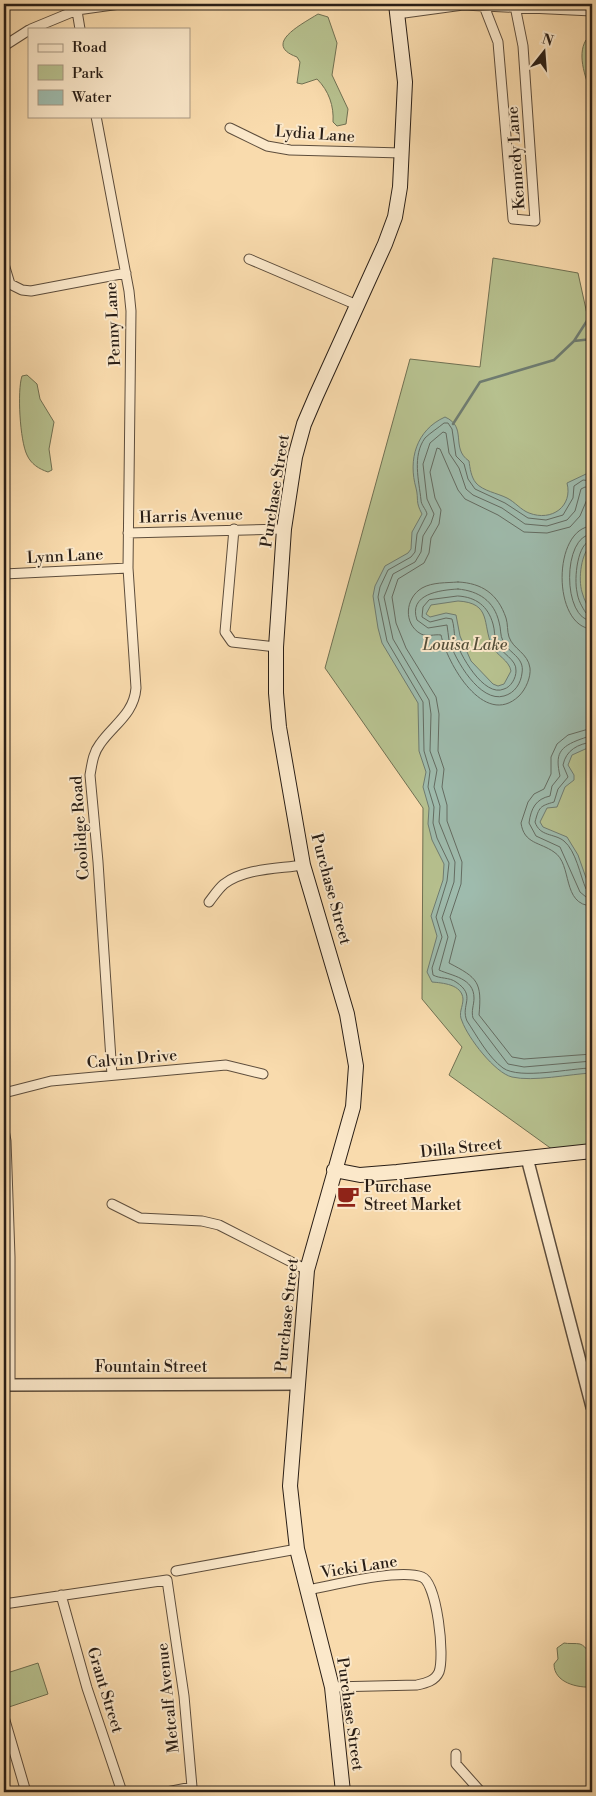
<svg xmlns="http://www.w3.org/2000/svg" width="596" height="1796" viewBox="0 0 596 1796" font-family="'Libre Bodoni',serif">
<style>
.green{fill:#b7c18f;stroke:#707052}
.water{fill:#9ebbad;stroke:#6f7c71;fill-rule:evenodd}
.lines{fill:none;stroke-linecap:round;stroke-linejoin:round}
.shore{stroke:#646c62;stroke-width:1}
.stream{stroke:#6f7c71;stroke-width:2.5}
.minor-casing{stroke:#5d4d3c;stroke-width:11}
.tertiary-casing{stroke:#5d4d3c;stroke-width:14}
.secondary-casing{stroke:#291e16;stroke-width:16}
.minor{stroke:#fbe8ca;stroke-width:9}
.tertiary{stroke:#fbe8ca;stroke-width:11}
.secondary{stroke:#fbe8ca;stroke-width:14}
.labels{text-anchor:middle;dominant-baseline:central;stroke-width:4;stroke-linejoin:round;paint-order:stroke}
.street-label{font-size:16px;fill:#291e16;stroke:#fbe8ca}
.park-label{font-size:16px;font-style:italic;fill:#544f3a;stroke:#fbe8ca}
.poi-label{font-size:16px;fill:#291e16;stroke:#fbe8ca;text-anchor:start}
</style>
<rect width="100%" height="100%" fill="#f9dbad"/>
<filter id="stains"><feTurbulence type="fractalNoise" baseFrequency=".004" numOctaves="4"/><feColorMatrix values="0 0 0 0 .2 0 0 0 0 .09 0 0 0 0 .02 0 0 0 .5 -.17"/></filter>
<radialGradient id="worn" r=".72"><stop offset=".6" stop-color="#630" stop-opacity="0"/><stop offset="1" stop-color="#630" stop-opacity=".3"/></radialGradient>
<path class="green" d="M 318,14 L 328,17 L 337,43 L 332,75 L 348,109 L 346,124 L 337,126 L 333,122 C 334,106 329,91 317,79 L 302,84 L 297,83 L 300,62 L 297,57 C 261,44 304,23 318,14 Z
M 586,40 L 592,40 L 592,96 C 587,81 576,56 586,40 Z
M 493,258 L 578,273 L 587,314 L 592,305 L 592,1159 L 567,1160 L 449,1075 L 462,1047 L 422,999 L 423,808 L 325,668 L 410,359 L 480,367 Z
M 27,375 L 37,384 L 40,399 L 54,422 L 49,449 L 52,470 L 48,472 C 39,469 31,464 27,455 C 20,441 17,391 22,376 Z
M 564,1643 C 568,1644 576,1643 580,1644 C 594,1649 592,1676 592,1687 C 578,1688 554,1683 554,1664 L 558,1659 L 557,1648 Z
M 38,1663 L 48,1694 L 6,1708 L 4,1674 Z"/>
<path class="water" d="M 445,417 C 468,427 450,448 469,461 C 470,468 471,477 476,483 C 483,491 497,493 507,498 C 515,502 521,510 529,513 C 552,522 573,506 567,483 L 586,474 L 590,476 L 592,481 L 592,544 C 581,552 578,579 582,592 C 584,600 588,607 592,614 L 592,746 L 572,755 L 568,765 L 574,775 L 574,780 L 565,787 L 557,807 L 547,808 L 540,822 L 543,827 L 567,837 L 578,855 L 592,895 L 592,1073 C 570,1074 533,1082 512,1077 C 495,1073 468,1038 462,1021 C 458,1013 463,1007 463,999 C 462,984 442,983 432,982 L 427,972 L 437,936 L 431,916 L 443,880 L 444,864 L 432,840 L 428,824 L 429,808 L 423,787 L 426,772 L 419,751 L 418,703 L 382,643 L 378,628 L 373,596 L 375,586 L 385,566 L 408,553 L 411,549 L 412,532 L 422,514 C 415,501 419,500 416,488 C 408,460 416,430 445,417 ZM 458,601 C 492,603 482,624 492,646 C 497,656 509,660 511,671 L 504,684 L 498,686 L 493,684 L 471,661 L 460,636 L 456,615 L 446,613 L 430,617 L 426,614 L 431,605 Z"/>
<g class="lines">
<path class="shore" d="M 592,481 L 583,480 L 574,486 L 573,498 L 563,515 L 546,520 L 528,518 L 505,503 L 475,489 L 468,479 L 464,464 L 456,456 L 452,429 L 448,423 L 444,423 C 438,428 430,433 425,438 C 412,456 419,481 421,500 C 421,505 426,509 427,514 L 417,534 L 415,552 L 411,557 L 388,570 L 380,587 L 378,597 L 387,641 L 423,702 L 424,751 L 430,771 L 428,787 L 434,807 L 433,823 L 437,838 L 449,863 L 447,881 L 436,917 L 442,937 L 432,968 L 433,975 C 440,979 449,977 456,982 C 477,996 460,1005 467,1021 C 477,1036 488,1057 503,1068 C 520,1080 571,1068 592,1068
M 592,488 L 585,487 L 581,489 L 575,511 L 567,520 L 547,526 L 525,524 L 502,508 L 473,495 L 466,489 L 459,468 L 449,453 L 446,433 L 443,432 L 430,443 L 423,464 L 427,499 L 434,514 L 431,523 L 423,536 L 421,552 L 415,562 L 393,574 L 384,597 L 393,639 L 429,700 L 431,714 L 430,751 L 437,770 L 434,787 L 440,806 L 439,822 L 455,862 L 454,882 L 442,918 L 448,937 L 439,970 C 452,976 474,978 474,998 C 474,1005 471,1011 473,1018 L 508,1064 L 524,1067 L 592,1061
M 592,495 L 588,497 L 580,516 L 570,527 L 547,533 L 524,532 L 498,515 L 465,499 L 458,490 L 440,449 L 437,448 L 430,472 L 435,498 L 441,510 L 439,524 L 431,538 L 429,553 L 424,563 L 398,579 L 392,597 L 396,623 L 406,648 L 436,697 L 439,714 L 438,751 L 444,769 L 442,787 L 447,805 L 447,821 L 462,862 L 461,884 L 450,917 L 456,936 L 449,963 C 478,978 482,982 479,1015 L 512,1057 L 524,1059 L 592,1054
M 592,526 C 552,528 552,627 592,629
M 592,534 C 562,535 562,620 592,621
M 592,540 C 577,542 574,579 577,592 C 578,600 582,607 586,613 L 592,615
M 458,582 C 482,583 498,594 506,618 C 508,624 507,631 509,637 C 513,649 528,653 530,668 C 531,677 526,689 519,696 C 484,729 447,663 441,635 C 434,634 428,637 421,634 C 403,624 405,598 422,588 C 433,582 446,583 458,582 Z
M 458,589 C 479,591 494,601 499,622 C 501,628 500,636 503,641 C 508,653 525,657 522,673 C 521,683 515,693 504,696 C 480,703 455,660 449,640 C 448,635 448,630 447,625 L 428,628 L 417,620 C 408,594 440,590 458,589 Z
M 458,596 C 476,597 488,606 493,624 C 495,630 494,638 497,643 C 501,654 517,659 516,671 C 516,678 511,687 504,689 C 484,698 459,654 455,638 C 454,632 454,625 452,619 L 446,618 L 430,622 L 422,617 L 423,607 L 429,600 Z
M 592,728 L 568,735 L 557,744 L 551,757 L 551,774 L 544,789 L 534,794 L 528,802 L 521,823 C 524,844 540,842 554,852 C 573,864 561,905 592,906
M 592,736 C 587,736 585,738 581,739 C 559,747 555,754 560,776 L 552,786 L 550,796 C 536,799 531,808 529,823 L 536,836 L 560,847 L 580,892 L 586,897 L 592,898
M 592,742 C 578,744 566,750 563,765 L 568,777 L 558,789 L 554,802 C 540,806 539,807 535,822 C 540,837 554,833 564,841 C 576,851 580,875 586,889 L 592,892"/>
<path class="stream" d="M 574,341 L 592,339
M 453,424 L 480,382 L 554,360 L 574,341 L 592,313
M 587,1070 L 592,1091"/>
<defs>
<path id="minor" d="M 484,6 L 498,42 L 513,219 L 535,221 L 523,46 L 515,6
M 77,11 L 80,29
M 397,14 L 463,5 L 592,11
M 31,29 L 77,10 L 120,4
M 4,46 L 29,30
M 96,116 L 129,291 L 131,311 L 128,568 L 136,688 C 134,714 113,725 100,744 C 93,753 92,764 90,775 L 98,862 L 112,1075
M 230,128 L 267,146 L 290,150 L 402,153
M 249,259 L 357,305
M 4,264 L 10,284 L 22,290 L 31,291 L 126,273
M 234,529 L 225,632 L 232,642 L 276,647
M 128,533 L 284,529
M 4,574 L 128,568
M 209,902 C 213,897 218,889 224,884 C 245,868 278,869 303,865
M 4,1093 L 51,1081 L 226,1065 L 263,1074
M 4,1130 L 6,1141 L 10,1257 L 10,1385
M 112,1204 L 140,1218 L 202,1221 L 219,1225 L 307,1270
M 176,1571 L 297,1549
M 309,1590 C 333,1585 400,1568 422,1577 C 437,1583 445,1656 439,1672 C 435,1681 426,1683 417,1685 L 332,1687
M 61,1595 L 87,1688 L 122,1792
M 4,1604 L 167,1580 L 184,1696 L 192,1787 L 167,1792
M 4,1717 L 26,1792
M 456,1754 L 456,1764 L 481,1792"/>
<path id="tertiary" d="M 527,1158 L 592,1407
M 4,1385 L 298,1384"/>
<path id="secondary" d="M 334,1170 L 360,1175 L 397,1172 L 592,1151
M 343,1792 L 332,1687 L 297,1549 L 290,1486 L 307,1270 L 353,1107 L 356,1066 L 347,1014 L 303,865 L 279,727 L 276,693 L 276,647 L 284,529 L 295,457 L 304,424 L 316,396 L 385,244 L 395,217 L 400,187 L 405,82 L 396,4"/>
</defs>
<use href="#minor" class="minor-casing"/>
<use href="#tertiary" class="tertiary-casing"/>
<use href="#secondary" class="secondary-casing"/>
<use href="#minor" class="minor"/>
<use href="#tertiary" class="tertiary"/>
<use href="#secondary" class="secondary"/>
</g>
<defs>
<symbol id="cafe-bare" viewBox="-9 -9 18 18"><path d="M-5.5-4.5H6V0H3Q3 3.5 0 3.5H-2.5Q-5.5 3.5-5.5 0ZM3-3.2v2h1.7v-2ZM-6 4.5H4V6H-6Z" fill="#8f2418" stroke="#fbe8ca" stroke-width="2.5" paint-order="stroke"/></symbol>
</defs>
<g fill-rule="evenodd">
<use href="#cafe-bare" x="332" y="1180" width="32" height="32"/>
</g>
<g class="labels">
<g class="street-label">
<text transform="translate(315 134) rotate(4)">Lydia Lane</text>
<text transform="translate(516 158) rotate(-94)">Kennedy Lane</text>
<text transform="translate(113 324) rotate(-93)">Penny Lane</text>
<text transform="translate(275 491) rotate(-81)">Purchase Street</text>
<text transform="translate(191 516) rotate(-2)">Harris Avenue</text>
<text transform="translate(65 556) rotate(-3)">Lynn Lane</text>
<text transform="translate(80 828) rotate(-94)">Coolidge Road</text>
<text transform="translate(331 889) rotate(75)">Purchase Street</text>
<text transform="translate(132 1059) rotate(-5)">Calvin Drive</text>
<text transform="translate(461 1148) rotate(-6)">Dilla Street</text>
<text transform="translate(287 1315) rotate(-84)">Purchase Street</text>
<text x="151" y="1367">Fountain Street</text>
<text transform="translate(359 1567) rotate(-9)">Vicki Lane</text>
<text transform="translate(105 1690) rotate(73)">Grant Street</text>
<text transform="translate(168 1698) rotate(-96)">Metcalf Avenue</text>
<text transform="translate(350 1714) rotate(82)">Purchase Street</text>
</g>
<g class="park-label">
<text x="465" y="645">Louisa Lake</text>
</g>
<g class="poi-label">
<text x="364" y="1187">Purchase<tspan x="364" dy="18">Street Market</tspan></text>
</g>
</g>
<rect width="596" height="1796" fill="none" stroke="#f9dbad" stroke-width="20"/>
<rect x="5" y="5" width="586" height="1786" fill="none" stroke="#291e16" stroke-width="2.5"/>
<rect x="10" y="10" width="576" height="1776" fill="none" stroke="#291e16"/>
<rect x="28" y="28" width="162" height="90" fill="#fbe8ca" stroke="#a79782"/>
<rect x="38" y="44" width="25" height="8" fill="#fbe8ca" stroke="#a79782"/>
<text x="72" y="52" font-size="15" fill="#291e16">Road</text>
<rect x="38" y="65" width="25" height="15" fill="#b7c18f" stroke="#a79782"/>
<text x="72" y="78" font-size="15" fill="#291e16">Park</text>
<rect x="38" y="90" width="25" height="15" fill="#9ebbad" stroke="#a79782"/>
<text x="72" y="102" font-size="15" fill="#291e16">Water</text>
<g transform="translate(544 52) rotate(17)" stroke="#fbe8ca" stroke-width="4" paint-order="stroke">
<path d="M0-4L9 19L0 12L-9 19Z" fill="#291e16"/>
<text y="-8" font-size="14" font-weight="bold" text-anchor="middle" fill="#291e16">N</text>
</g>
<rect width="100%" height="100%" filter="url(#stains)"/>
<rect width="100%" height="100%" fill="url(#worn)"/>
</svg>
